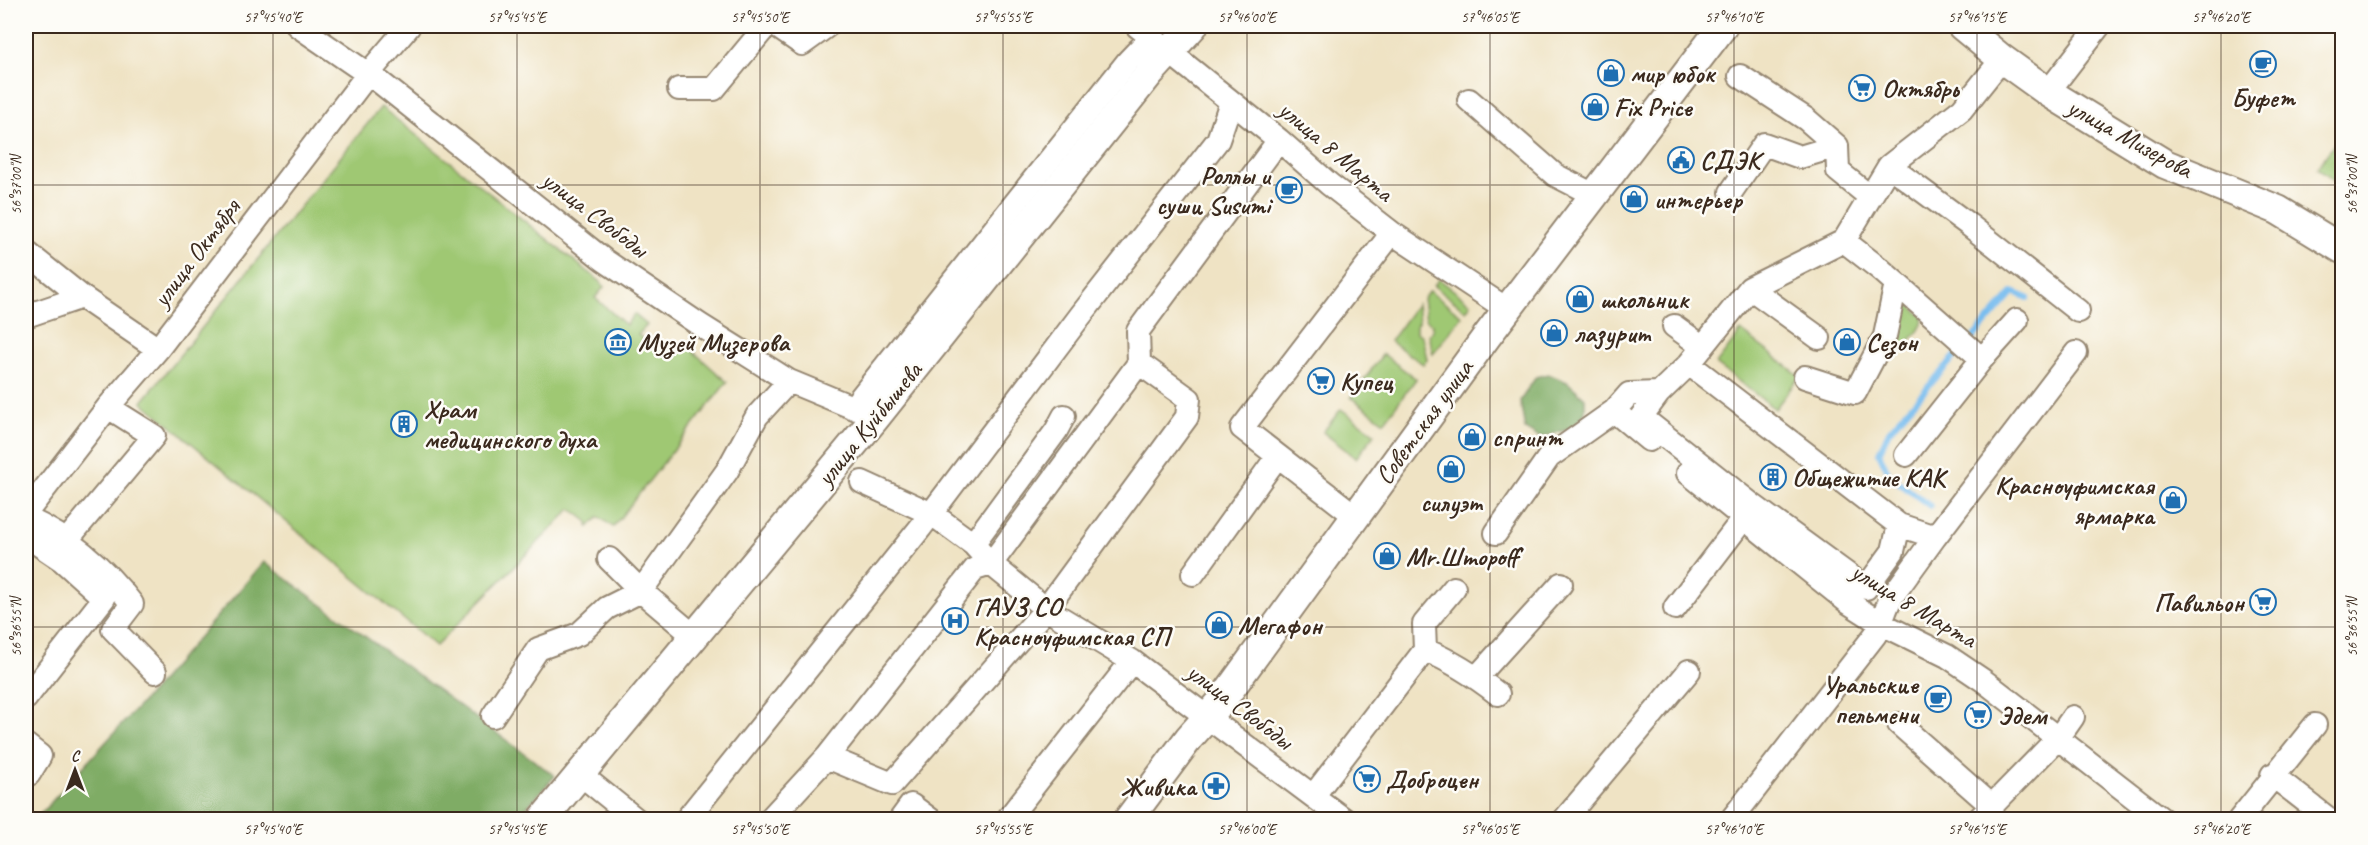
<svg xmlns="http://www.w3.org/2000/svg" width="2368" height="845" viewBox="0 0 2368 845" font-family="Caveat,sans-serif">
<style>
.green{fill:#9fc873;stroke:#6d7948;stroke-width:1.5}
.forest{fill:#7fac65;stroke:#5d6b42;stroke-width:1.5}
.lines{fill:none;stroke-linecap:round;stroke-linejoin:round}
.stream{stroke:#78bdef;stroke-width:6}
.minor-casing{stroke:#958671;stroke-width:26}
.major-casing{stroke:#958671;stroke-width:32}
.minor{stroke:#fff;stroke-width:22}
.major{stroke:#fff;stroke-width:28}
.ticks{fill:none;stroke:#3b2a1e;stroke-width:1.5;stroke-opacity:0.45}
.labels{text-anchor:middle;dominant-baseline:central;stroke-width:5;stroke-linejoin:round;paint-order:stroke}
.poi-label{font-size:26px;font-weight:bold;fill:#3b2a1e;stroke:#fdfcf7;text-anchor:start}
.street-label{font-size:26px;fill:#3b2a1e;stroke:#fdfcf7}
.neatline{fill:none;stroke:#3b2a1e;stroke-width:2}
.ticks-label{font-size:15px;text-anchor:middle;fill:#3b2a1e}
</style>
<rect width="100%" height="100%" fill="#fdfcf7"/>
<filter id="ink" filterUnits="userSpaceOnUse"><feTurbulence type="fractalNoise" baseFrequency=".0167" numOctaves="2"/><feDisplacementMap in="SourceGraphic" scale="12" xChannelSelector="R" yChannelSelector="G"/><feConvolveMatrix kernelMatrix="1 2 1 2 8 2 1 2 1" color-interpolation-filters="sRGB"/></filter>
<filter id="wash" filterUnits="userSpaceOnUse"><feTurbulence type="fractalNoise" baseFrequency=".008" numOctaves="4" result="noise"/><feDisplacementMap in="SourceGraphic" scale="24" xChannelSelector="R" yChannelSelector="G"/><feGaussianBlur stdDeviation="1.35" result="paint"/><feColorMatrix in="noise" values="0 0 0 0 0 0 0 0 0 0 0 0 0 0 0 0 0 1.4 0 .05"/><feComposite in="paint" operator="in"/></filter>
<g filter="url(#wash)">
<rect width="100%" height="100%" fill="#efe3c4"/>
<path class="green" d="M 381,107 L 601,282 L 604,287 L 595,298 L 626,325 L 634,314 L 647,325 L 638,335 L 658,349 L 665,343 L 676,353 L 685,344 L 727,382 L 613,527 L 599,517 L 588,527 L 588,522 L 571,509 L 436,646 L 142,402 Z
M 2342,133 L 2342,187 L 2317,168 Z
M 1439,279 L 1471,304 L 1466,311 L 1434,286 Z
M 1429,291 L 1462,316 L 1433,354 L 1429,335 L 1433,330 L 1432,324 L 1426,320 L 1423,299 Z
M 1417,304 L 1419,321 L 1416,326 L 1416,332 L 1422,336 L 1427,359 L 1423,364 L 1390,341 Z
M 1908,304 L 1923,316 C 1923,329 1914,337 1904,345 L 1895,341 L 1893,331 L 1902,305 Z
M 1741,331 L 1800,376 L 1775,409 L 1716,364 Z
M 1383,354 L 1416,379 L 1384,422 L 1351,397 Z
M 1341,409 L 1375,434 L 1356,458 L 1323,432 Z"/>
<path class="forest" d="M 1548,374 L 1567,382 L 1585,398 L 1585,413 L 1572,428 L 1540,438 L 1525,429 L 1520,401 L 1536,377 Z
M 264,562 L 555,776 L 516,819 L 35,820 L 154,689 Z"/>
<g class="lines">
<path class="stream" d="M 1971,340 L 2013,292 L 2028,298
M 1930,506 L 1890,476 L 1879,453 L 1889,431 L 1959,352"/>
</g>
</g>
<g filter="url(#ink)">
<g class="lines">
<defs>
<path id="minor" d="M 298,26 L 381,83 L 604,260 L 700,325 L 789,381 L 876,417
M 776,26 L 802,44 L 827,26
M 1137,26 L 1279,140 L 1329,184 L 1392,233 L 1508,310
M 1740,76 L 1806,119 L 1837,146 L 1838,171 L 1870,197
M 679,89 L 714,89 L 766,26
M 2048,92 L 2099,26
M 1469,100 L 1555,175 L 1594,195
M 1889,166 L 1969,225 L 2078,311
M 1731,192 L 1764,144 L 1800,157 L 1837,146
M 1844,241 L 1880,269 L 1982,359
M 26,252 L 82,297 L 158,349
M 1750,288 L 1819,338
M 26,316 L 82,297
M 1674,326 L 1703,347
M 1689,364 L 1899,525 L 1935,537
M 1805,377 L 1855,393 L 1885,336 L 1896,283
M 853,407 L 1128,61 L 1151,37
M 1614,411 L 1649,440
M 1906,455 L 1982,359 L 2017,320
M 1688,473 L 1849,603 L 1882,624 L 1947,656 L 1984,681 L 2163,820
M 862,482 L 932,514 L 973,544 L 991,564 L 1046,609 L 1132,661 L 1345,820
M 26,513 L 108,407 L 158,349 L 368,74 L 409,26
M 1354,515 L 1242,428 L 1392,233
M 26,518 C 68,537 104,567 132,604 L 113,629 L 155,672
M 1899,525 L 1893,551 L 1866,588 L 1751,504 L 1641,417 L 1659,393 L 1689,364 L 1750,288 L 1844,241 L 1889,166 L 1962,109 L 2002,59
M 1496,533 L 1549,457 L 1614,411 L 1629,394 L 1659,393
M 26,536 L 63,561 L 104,598 L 26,698
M 973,544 L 1056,431 L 1064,416
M 64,554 L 67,540 L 154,436 L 108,407
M 609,559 L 641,591 L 694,636
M 1193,574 L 1277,457
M 1675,608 L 1743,519
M 1425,650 C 1452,661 1475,676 1498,694
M 1477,677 L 1561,584
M 493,716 L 538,649 L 579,634 L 607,608 L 641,591 L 727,471 L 757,416 L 789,381
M 1899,724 L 1992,806
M 26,745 L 40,756 L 29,774
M 827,757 L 892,784 L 1046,609 L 1187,417 L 1189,399 L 1139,363
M 580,774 L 637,820
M 2272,775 L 2330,820
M 1314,795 L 1425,650 L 1424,624 L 1454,588
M 686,820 L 921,527 L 1081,315 L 1218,140 L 1231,102
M 769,820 L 827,757 L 975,569 L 991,564 L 1139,363 L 1138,331 L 1279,140
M 900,820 L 911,805 L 931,820
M 1007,820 L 1132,661
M 1564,820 L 1689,671
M 1731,820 L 1875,635 C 1883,622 1885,607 1893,595 L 1935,537 L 2076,353
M 1978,820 L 2059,737 L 2073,717
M 2239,820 L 2315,725"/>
<path id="major" d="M 1962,26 L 2002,59 L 2048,92 L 2165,164 L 2278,210 L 2342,249
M 542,820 L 876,417 L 1149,74 L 1193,26
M 1128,820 L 1189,738 L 1220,703 L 1487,336 L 1723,26"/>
</defs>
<use href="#minor" class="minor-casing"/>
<use href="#major" class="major-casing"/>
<use href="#minor" class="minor"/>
<use href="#major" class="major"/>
</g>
</g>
<path class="ticks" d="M 30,26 L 30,820M 273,26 L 273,820M 517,26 L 517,820M 760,26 L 760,820M 1003,26 L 1003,820M 1247,26 L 1247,820M 1490,26 L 1490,820M 1734,26 L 1734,820M 1977,26 L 1977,820M 2221,26 L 2221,820M 26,185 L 2342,185M 26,627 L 2342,627"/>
<defs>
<symbol id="cafe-ring" viewBox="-11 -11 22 22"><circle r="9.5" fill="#fdfcf7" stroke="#1f6fb2" stroke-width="1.5"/><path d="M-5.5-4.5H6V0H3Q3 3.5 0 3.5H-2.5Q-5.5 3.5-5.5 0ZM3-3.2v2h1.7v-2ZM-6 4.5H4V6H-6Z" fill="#1f6fb2"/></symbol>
<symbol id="shop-ring" viewBox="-11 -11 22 22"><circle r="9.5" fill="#fdfcf7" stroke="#1f6fb2" stroke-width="1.5"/><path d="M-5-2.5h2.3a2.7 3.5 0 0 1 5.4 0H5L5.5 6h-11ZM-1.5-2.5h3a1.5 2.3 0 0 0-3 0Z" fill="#1f6fb2"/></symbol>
<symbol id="supermarket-ring" viewBox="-11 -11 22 22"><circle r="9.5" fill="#fdfcf7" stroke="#1f6fb2" stroke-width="1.5"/><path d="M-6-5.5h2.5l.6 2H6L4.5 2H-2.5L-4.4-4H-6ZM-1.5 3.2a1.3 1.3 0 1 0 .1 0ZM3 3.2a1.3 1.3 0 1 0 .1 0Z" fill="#1f6fb2"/></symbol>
<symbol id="civic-ring" viewBox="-11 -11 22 22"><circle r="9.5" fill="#fdfcf7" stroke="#1f6fb2" stroke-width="1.5"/><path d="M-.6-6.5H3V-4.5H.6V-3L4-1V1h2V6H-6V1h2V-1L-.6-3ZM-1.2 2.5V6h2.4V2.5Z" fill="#1f6fb2"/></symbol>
<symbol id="museum-ring" viewBox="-11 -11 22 22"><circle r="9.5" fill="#fdfcf7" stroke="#1f6fb2" stroke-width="1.5"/><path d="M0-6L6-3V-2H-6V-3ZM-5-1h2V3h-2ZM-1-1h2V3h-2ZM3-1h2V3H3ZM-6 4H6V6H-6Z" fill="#1f6fb2"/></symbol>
<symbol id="building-ring" viewBox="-11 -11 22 22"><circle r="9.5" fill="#fdfcf7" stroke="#1f6fb2" stroke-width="1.5"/><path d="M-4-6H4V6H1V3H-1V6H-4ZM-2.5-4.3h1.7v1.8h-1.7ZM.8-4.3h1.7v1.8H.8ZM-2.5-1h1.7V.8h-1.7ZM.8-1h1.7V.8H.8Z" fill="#1f6fb2"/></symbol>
<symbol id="hospital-ring" viewBox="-11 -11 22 22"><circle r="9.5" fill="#fdfcf7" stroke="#1f6fb2" stroke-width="1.5"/><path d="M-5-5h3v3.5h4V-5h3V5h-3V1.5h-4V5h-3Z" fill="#1f6fb2"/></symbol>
<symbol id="pharmacy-ring" viewBox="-11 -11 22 22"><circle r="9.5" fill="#fdfcf7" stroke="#1f6fb2" stroke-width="1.5"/><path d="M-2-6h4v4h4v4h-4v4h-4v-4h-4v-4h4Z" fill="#1f6fb2"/></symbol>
</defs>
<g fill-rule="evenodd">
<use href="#cafe-ring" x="2248" y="49" width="30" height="30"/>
<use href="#shop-ring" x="1596" y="58" width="30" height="30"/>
<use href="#supermarket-ring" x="1847" y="73" width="30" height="30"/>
<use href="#shop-ring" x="1580" y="92" width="30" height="30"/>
<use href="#civic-ring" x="1666" y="145" width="30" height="30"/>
<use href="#cafe-ring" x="1274" y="175" width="30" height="30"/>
<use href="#shop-ring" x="1619" y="184" width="30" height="30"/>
<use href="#shop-ring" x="1565" y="284" width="30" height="30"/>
<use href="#shop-ring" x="1539" y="318" width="30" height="30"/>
<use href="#museum-ring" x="603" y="327" width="30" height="30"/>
<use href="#shop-ring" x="1832" y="327" width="30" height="30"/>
<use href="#supermarket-ring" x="1306" y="366" width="30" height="30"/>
<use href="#building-ring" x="389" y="409" width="30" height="30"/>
<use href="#shop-ring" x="1457" y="422" width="30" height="30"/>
<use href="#shop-ring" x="1436" y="454" width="30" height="30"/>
<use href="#building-ring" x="1758" y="462" width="30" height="30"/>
<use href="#shop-ring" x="2158" y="485" width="30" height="30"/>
<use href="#shop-ring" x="1372" y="541" width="30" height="30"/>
<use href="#supermarket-ring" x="2248" y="587" width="30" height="30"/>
<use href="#hospital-ring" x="940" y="606" width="30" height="30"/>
<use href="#shop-ring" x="1204" y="610" width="30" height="30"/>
<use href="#cafe-ring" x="1923" y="684" width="30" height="30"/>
<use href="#supermarket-ring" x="1963" y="700" width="30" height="30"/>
<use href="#supermarket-ring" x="1352" y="764" width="30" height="30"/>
<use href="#pharmacy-ring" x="1201" y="771" width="30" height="30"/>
</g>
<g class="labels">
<g class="poi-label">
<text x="1630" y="73">мир юбок</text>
<text x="1882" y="88">Октябрь</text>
<text x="2263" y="97" text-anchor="middle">Буфет</text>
<text x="1614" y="107">Fix Price</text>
<text x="1700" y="160">СДЭК</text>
<text x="1270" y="175" text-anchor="end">Роллы и<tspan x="1270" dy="30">суши Susumi</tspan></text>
<text x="1654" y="199">интерьер</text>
<text x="1600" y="299">школьник</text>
<text x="1574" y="333">лазурит</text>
<text x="638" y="342">Музей Мизерова</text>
<text x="1866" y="342">Сезон</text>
<text x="1340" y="381">Купец</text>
<text x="424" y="409">Храм<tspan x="424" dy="30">медицинского духа</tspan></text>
<text x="1492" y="437">спринт</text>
<text x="1792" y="477">Общежитие КАК</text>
<text x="2154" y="485" text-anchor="end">Красноуфимская<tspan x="2154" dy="30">ярмарка</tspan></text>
<text x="1451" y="502" text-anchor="middle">силуэт</text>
<text x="1406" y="556">Mr.Шmopoff</text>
<text x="2244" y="602" text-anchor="end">Павильон</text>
<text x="974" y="606">ГАУЗ СО<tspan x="974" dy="30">Красноуфимская СП</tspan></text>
<text x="1238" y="625">Мегафон</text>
<text x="1918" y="684" text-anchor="end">Уральские<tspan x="1918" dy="30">пельмени</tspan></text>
<text x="1998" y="715">Эдем</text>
<text x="1386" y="779">Доброцен</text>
<text x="1196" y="786" text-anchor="end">Живика</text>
</g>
<g class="street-label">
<text transform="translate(2130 138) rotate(29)">улица Мизерова</text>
<text transform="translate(1336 151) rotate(40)">улица 8 Марта</text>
<text transform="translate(595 214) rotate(37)">улица Свободы</text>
<text transform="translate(196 253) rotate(-53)">улица Октября</text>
<text transform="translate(1424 422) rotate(-54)">Советская улица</text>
<text transform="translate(869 424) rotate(-51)">улица Куйбышева</text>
<text transform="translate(1914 605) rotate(31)">улица 8 Марта</text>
<text transform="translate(1240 706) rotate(37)">улица Свободы</text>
</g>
</g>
<rect width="2368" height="845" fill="none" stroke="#fdfcf7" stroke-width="66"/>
<g transform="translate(75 770)" stroke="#fdfcf7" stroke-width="4.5" paint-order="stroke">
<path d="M0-4.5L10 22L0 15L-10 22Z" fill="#3b2a1e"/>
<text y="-9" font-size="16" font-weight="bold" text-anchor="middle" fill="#3b2a1e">С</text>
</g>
<rect x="33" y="33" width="2302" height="779" class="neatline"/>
<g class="ticks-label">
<text x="273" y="22">57°45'40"E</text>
<text x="517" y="22">57°45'45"E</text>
<text x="760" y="22">57°45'50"E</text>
<text x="1003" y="22">57°45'55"E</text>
<text x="1247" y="22">57°46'00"E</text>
<text x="1490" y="22">57°46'05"E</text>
<text x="1734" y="22">57°46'10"E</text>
<text x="1977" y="22">57°46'15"E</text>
<text x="2221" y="22">57°46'20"E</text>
<text transform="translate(16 185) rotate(-90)" y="5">56°37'00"N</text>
<text transform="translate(2352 185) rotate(-90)" y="5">56°37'00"N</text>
<text transform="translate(16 627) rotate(-90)" y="5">56°36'55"N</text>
<text transform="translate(2352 627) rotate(-90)" y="5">56°36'55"N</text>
<text x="273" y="834">57°45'40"E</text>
<text x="517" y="834">57°45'45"E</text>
<text x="760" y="834">57°45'50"E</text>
<text x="1003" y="834">57°45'55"E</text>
<text x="1247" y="834">57°46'00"E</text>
<text x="1490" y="834">57°46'05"E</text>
<text x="1734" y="834">57°46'10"E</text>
<text x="1977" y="834">57°46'15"E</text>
<text x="2221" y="834">57°46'20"E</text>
</g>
</svg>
